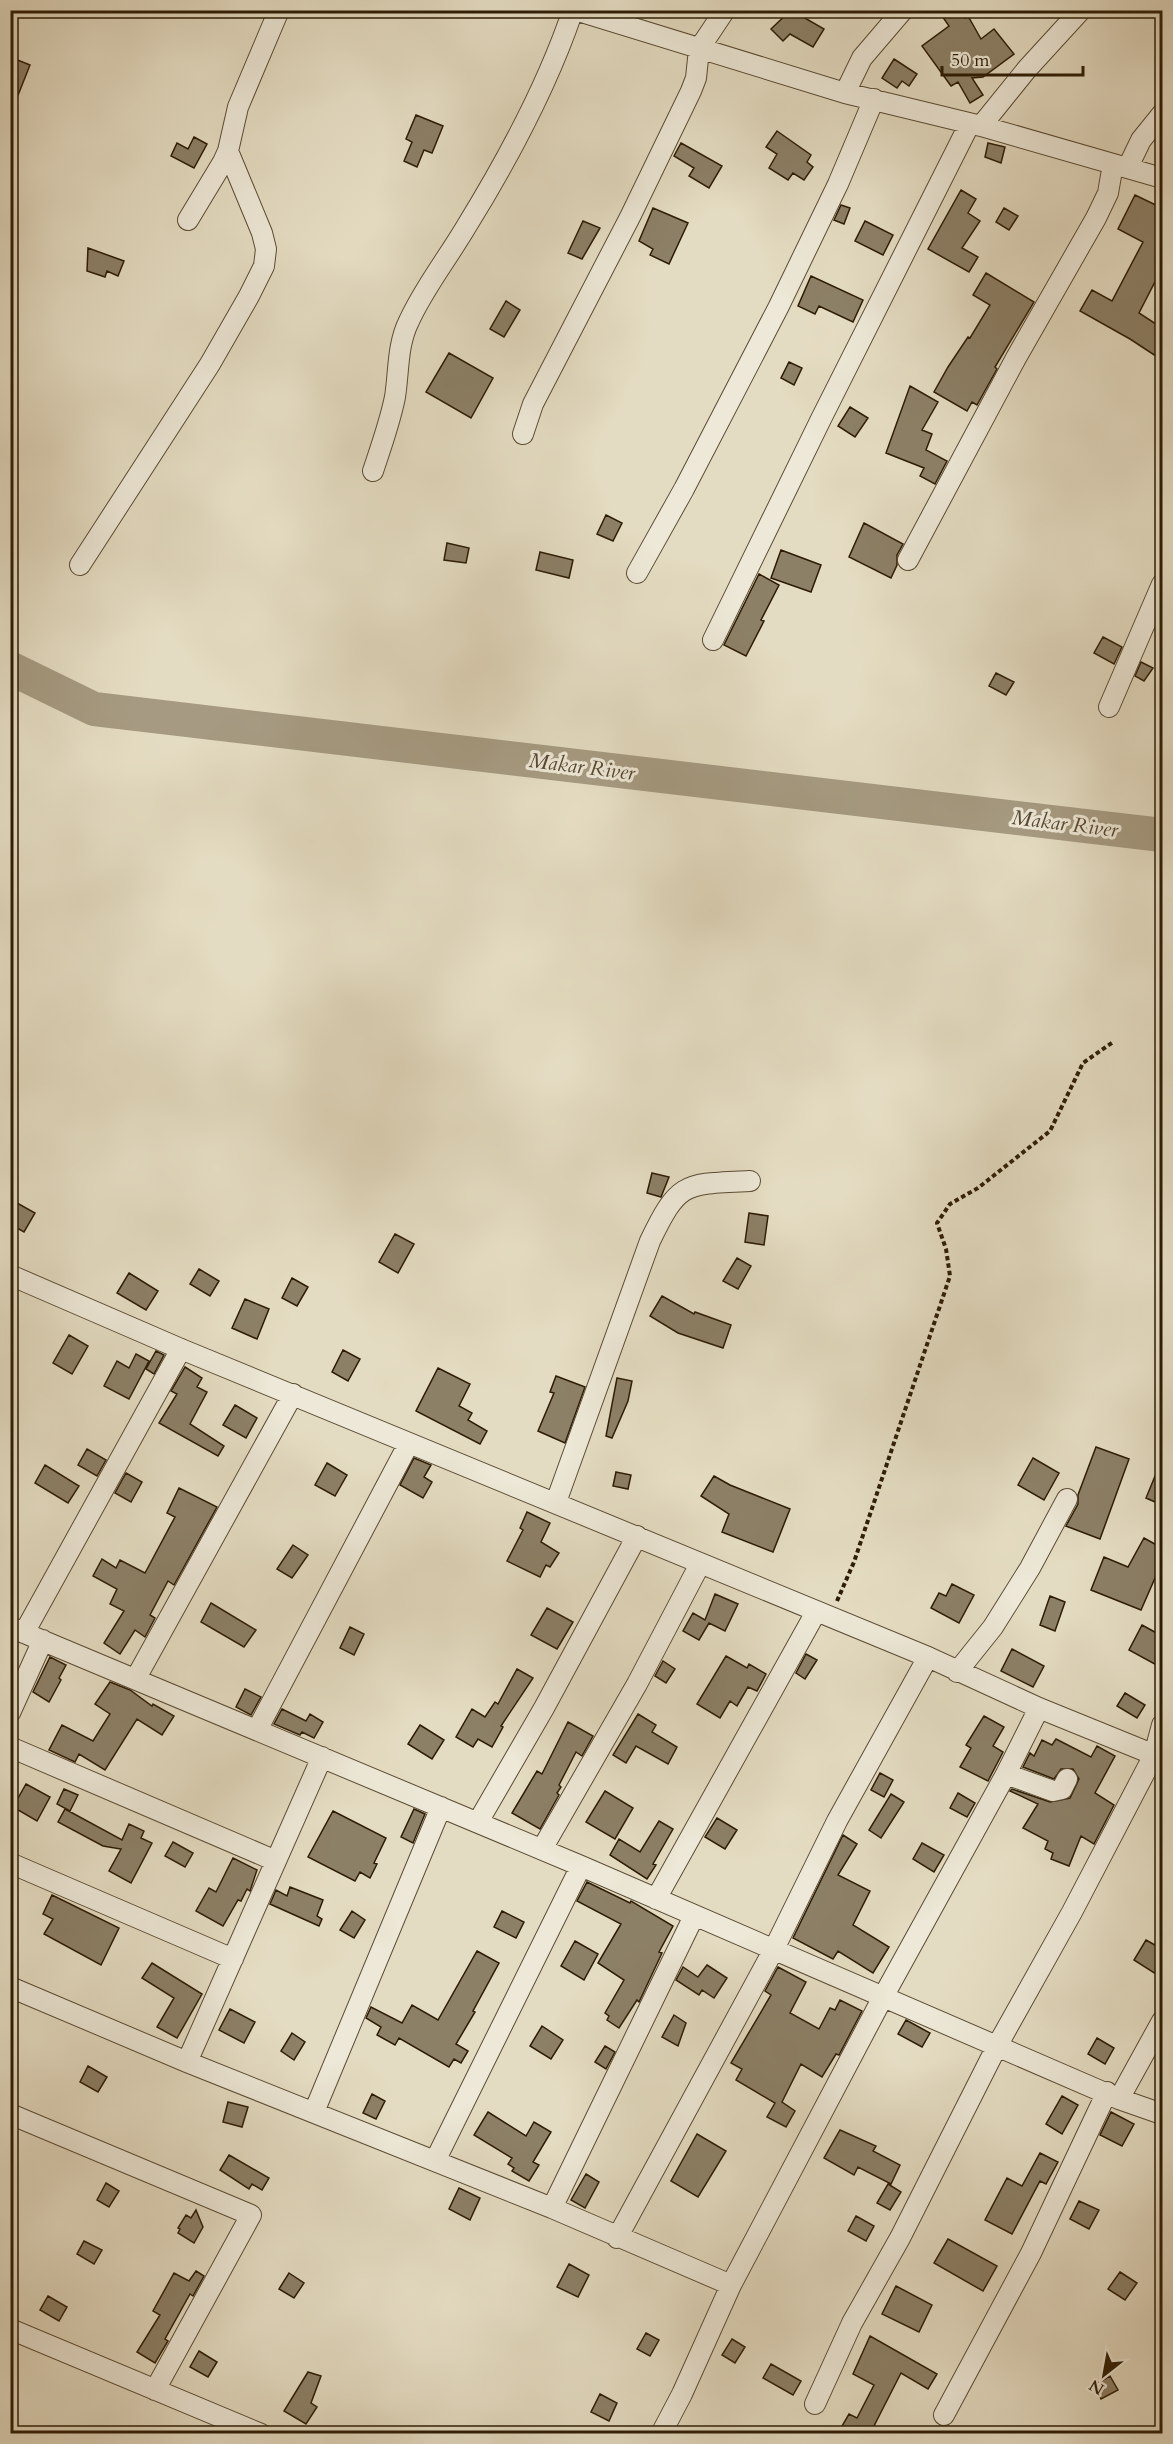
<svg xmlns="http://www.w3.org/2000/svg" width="1173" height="2444" viewBox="0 0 1173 2444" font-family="Cardo,serif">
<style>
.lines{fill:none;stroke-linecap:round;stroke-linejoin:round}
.river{stroke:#a69b82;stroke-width:34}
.building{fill:#8c8067;stroke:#2d1c05;stroke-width:1.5}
.minor-casing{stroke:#5b4c34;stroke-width:22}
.path{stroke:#2d1c05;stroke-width:4;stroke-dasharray:4.5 3;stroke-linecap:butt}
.minor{stroke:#ede8d7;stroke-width:20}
.labels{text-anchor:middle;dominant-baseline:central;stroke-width:6;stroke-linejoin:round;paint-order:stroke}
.water-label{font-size:21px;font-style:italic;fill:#574831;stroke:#ede8d7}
</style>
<rect width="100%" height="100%" fill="#e4dcc2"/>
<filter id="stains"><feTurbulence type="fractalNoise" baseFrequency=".00333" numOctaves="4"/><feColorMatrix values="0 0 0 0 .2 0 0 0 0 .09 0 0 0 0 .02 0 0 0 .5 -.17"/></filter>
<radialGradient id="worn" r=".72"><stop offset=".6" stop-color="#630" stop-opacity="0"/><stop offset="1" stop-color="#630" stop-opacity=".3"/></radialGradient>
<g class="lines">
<path class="river" d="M 10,668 L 94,709 L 1162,835"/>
</g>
<path class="building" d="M 791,10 L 824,29 L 813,47 L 790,34 L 783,41 L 771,29 Z
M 938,10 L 960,10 L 965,18 L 968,16 L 981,39 L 994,29 L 1014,54 L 983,77 L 972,78 L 983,95 L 970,103 L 958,82 L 951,86 L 922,46 L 949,26 Z
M 10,57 L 30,65 L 11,113 L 10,113 Z
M 894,59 L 917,74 L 909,86 L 902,81 L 897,88 L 882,78 Z
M 416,115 L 443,126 L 432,153 L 424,150 L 417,167 L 404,161 L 412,142 L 406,139 Z
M 777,131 L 811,155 L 807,162 L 813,167 L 804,180 L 793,173 L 788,180 L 769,168 L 777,154 L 766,147 Z
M 194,137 L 207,144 L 194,168 L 171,156 L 177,143 L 188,149 Z
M 681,143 L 722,166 L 709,188 L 689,176 L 694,168 L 674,156 Z
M 988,143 L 1005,147 L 1001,163 L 985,157 Z
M 961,190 L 976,199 L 968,213 L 980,221 L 962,248 L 978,257 L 969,272 L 928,249 Z
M 1135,195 L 1162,208 L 1162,268 L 1139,313 L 1162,328 L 1162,360 L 1130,339 L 1080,311 L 1092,290 L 1112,301 L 1143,242 L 1118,229 Z
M 841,205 L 850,208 L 844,224 L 834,220 Z
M 653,208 L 688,223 L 669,264 L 650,255 L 653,249 L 639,241 Z
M 1004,208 L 1018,216 L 1009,230 L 996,222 Z
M 583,221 L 600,228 L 582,259 L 568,253 Z
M 865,221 L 893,235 L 883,255 L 855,241 Z
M 88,248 L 124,261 L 118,276 L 107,271 L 105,277 L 87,271 Z
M 986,273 L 1034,302 L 995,367 L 997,369 L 977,405 L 972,402 L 967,411 L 934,392 L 948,367 L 968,337 L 970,338 L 990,305 L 973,295 Z
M 811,276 L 863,300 L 853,322 L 819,306 L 815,314 L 798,306 Z
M 506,301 L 520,310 L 504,337 L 490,329 Z
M 449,353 L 493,378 L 471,418 L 426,392 Z
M 789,362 L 802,368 L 794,385 L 781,378 Z
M 910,386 L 938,402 L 922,430 L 932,434 L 926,450 L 947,461 L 935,484 L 920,476 L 924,468 L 886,453 Z
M 850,407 L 868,418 L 855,437 L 838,426 Z
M 606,515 L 622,523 L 613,541 L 597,534 Z
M 864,523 L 903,544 L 897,555 L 897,565 L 891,578 L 849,557 Z
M 447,543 L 469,548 L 466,563 L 444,560 Z
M 781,550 L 821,565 L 811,592 L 771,578 Z
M 540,552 L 573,560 L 569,578 L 536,570 Z
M 759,574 L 779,585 L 761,620 L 764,621 L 746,656 L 724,645 Z
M 1103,637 L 1122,647 L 1114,664 L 1094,653 Z
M 1141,662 L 1153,668 L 1144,681 L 1135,676 Z
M 996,673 L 1014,682 L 1006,695 L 989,686 Z
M 652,1173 L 669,1177 L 661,1197 L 647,1193 Z
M 17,1203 L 35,1213 L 24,1232 L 10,1224 L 10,1215 Z
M 749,1213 L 768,1216 L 764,1245 L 745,1242 Z
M 395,1234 L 414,1244 L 398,1273 L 379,1262 Z
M 737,1258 L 751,1266 L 738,1289 L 723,1281 Z
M 199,1269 L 219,1281 L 210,1296 L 190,1284 Z
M 129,1273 L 158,1291 L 146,1310 L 117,1293 Z
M 292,1278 L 308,1287 L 297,1306 L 282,1298 Z
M 662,1296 L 694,1314 L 695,1312 L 731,1325 L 723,1348 L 678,1333 L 650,1316 Z
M 245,1299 L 269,1309 L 257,1339 L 232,1328 Z
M 69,1335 L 88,1346 L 72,1374 L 53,1363 Z
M 343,1350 L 360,1359 L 348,1381 L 332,1372 Z
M 156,1351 L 164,1355 L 154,1374 L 146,1369 Z
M 136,1354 L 149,1361 L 129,1399 L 104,1386 L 117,1361 L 129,1368 Z
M 185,1367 L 202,1378 L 197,1387 L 207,1392 L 190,1424 L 224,1446 L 218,1456 L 159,1423 L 177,1394 L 171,1391 Z
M 438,1368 L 470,1384 L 459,1406 L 472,1413 L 468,1420 L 487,1431 L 480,1444 L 416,1411 Z
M 556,1376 L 585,1387 L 565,1443 L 538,1431 L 554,1393 L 550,1392 Z
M 617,1378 L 632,1381 L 628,1401 L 612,1438 L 606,1436 Z
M 235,1405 L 257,1418 L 246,1438 L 223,1425 Z
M 1096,1447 L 1129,1459 L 1100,1539 L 1066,1526 L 1078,1504 L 1078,1495 Z
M 87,1449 L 106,1460 L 97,1476 L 78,1465 Z
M 414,1458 L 431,1465 L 424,1477 L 432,1482 L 423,1498 L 400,1485 Z
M 1033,1458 L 1059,1473 L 1044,1500 L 1018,1485 Z
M 1162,1459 L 1162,1505 L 1146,1498 Z
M 327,1463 L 347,1475 L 335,1496 L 315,1485 Z
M 45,1465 L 79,1486 L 68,1503 L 35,1483 Z
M 616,1472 L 631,1475 L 628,1489 L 613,1486 Z
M 126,1473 L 142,1482 L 131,1502 L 115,1493 Z
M 714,1476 L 730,1485 L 790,1509 L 773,1552 L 722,1532 L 729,1514 L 701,1496 Z
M 179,1488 L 217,1507 L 174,1585 L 168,1581 L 150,1615 L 155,1618 L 145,1637 L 135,1630 L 120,1654 L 104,1643 L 124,1611 L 110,1604 L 117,1589 L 93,1576 L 102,1559 L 116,1568 L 120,1560 L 145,1573 L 175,1517 L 167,1513 Z
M 527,1512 L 550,1523 L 541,1542 L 559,1553 L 550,1567 L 546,1565 L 540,1577 L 507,1561 L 523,1530 L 520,1528 Z
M 1144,1538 L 1162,1548 L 1162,1562 L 1141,1610 L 1091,1590 L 1104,1557 L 1128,1567 Z
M 293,1545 L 308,1555 L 292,1578 L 277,1569 Z
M 952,1584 L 974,1595 L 959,1623 L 931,1608 L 939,1593 L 946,1596 Z
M 715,1594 L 738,1604 L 725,1631 L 709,1623 L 699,1640 L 683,1631 L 693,1613 L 705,1620 Z
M 1050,1596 L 1065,1602 L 1055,1631 L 1040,1625 Z
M 211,1603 L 256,1630 L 244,1647 L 201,1622 Z
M 547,1608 L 573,1622 L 557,1649 L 531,1635 Z
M 1142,1625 L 1162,1636 L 1162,1668 L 1129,1650 Z
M 350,1627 L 364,1634 L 354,1655 L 340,1648 Z
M 1012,1649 L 1044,1666 L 1033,1687 L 1001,1671 Z
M 806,1654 L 817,1660 L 805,1679 L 796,1673 Z
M 726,1656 L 747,1668 L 749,1664 L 766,1674 L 757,1691 L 748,1687 L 737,1706 L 730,1701 L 720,1718 L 697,1704 Z
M 50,1657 L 66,1665 L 59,1678 L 61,1680 L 49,1702 L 33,1692 Z
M 663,1661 L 675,1669 L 666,1683 L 655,1676 Z
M 517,1669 L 533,1678 L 501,1726 L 503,1727 L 492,1747 L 478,1739 L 473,1747 L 456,1737 L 472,1709 L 485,1717 L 495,1702 L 498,1704 Z
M 110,1682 L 130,1690 L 152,1706 L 153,1704 L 174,1716 L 162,1735 L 137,1719 L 105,1770 L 79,1754 L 75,1762 L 49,1750 L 62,1725 L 93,1741 L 110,1714 L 95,1704 Z
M 245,1689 L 261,1697 L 251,1715 L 236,1707 Z
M 1125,1693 L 1145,1705 L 1137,1718 L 1117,1706 Z
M 282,1709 L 306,1721 L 310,1714 L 323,1722 L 314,1738 L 302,1732 L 300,1735 L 274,1724 Z
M 638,1714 L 656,1725 L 652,1732 L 677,1747 L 668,1764 L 636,1746 L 626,1763 L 613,1755 Z
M 984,1716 L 1004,1727 L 993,1746 L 1003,1752 L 988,1781 L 960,1767 L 971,1748 L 966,1745 Z
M 568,1722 L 593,1736 L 582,1756 L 576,1752 L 559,1785 L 561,1787 L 557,1793 L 559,1795 L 540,1829 L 512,1813 L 537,1771 L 542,1774 Z
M 420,1725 L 444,1740 L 432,1759 L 408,1744 Z
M 1056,1739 L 1091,1757 L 1097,1746 L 1115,1756 L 1095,1793 L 1114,1805 L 1094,1844 L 1081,1836 L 1069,1866 L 1051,1859 L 1053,1853 L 1045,1849 L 1048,1841 L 1023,1828 L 1038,1804 L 1010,1791 L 1012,1789 L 1050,1802 L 1070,1798 L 1079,1779 L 1073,1769 L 1061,1769 L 1054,1779 L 1023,1767 L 1030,1753 L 1034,1756 L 1042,1740 L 1052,1745 Z
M 880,1773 L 893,1780 L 884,1797 L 871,1790 Z
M 26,1784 L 50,1797 L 37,1821 L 13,1807 Z
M 64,1789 L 78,1795 L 70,1811 L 57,1804 Z
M 605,1791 L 633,1808 L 615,1839 L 586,1822 Z
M 958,1793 L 975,1803 L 967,1817 L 950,1808 Z
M 891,1794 L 904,1802 L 881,1838 L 869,1830 Z
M 65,1809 L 122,1840 L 129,1824 L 144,1831 L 141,1838 L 152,1843 L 131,1883 L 109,1871 L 121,1849 L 103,1846 L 58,1822 Z
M 414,1809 L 425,1814 L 413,1843 L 401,1837 Z
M 333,1811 L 386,1838 L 374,1863 L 377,1864 L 370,1878 L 360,1872 L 355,1881 L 308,1857 Z
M 717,1818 L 737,1830 L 725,1849 L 705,1837 Z
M 659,1821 L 673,1829 L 653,1864 L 656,1865 L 647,1879 L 610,1855 L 619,1839 L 640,1852 Z
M 843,1835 L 857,1844 L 838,1875 L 870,1891 L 853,1925 L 889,1947 L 873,1973 L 838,1951 L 833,1959 L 793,1938 Z
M 173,1842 L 193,1853 L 185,1867 L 165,1856 Z
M 922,1843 L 944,1855 L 934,1872 L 913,1859 Z
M 233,1858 L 257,1870 L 250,1891 L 247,1889 L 241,1901 L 238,1900 L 223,1926 L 196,1911 L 209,1888 L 216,1892 Z
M 587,1882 L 630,1903 L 631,1901 L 673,1926 L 659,1952 L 662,1953 L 639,2002 L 637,2000 L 619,2028 L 607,2020 L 609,2016 L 605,2013 L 624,1980 L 598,1963 L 621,1924 L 577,1901 Z
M 290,1887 L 323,1900 L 317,1916 L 322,1919 L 319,1926 L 270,1904 L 276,1890 L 287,1896 Z
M 52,1895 L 119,1928 L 101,1965 L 44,1934 L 53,1919 L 43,1914 Z
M 352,1911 L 365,1920 L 354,1938 L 340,1930 Z
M 502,1911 L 524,1922 L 516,1938 L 494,1927 Z
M 1146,1940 L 1162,1949 L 1162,1978 L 1134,1960 Z
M 575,1941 L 598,1954 L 584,1980 L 561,1966 Z
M 477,1951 L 499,1963 L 473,2011 L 475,2012 L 456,2044 L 468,2051 L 461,2063 L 454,2059 L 449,2067 L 399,2038 L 395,2045 L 377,2035 L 381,2027 L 366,2018 L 371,2007 L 402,2023 L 412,2005 L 438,2020 Z
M 152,1963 L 202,1994 L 177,2038 L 157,2027 L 174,1998 L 142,1978 Z
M 707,1965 L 727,1978 L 714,1998 L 702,1990 L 699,1995 L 676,1980 L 683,1967 L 698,1977 Z
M 778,1967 L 806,1982 L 790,2013 L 819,2029 L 830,2008 L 835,2010 L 840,2000 L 862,2011 L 839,2055 L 836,2054 L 822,2077 L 801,2064 L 782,2102 L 795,2111 L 786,2127 L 767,2117 L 775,2103 L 736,2080 L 742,2069 L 731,2063 L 771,1995 L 765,1991 Z
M 230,2009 L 255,2022 L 244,2043 L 219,2030 Z
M 674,2015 L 686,2023 L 678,2046 L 662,2037 Z
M 906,2020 L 930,2033 L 922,2047 L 898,2034 Z
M 542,2026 L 563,2040 L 551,2059 L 530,2046 Z
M 292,2033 L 305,2042 L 294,2060 L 281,2051 Z
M 1097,2038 L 1114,2048 L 1105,2064 L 1088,2054 Z
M 605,2046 L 615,2052 L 606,2069 L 595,2062 Z
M 88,2066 L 107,2077 L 98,2092 L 80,2082 Z
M 372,2094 L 385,2101 L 376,2119 L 363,2113 Z
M 1062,2096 L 1078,2105 L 1062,2134 L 1046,2124 Z
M 228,2102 L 248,2107 L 242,2127 L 223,2122 Z
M 488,2112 L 526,2136 L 534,2122 L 551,2132 L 533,2162 L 539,2165 L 529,2181 L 512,2171 L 514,2168 L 508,2164 L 512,2158 L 474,2135 Z
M 1111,2112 L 1134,2124 L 1122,2146 L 1100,2135 Z
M 840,2130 L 876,2146 L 873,2151 L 900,2165 L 891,2184 L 858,2167 L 854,2175 L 824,2158 Z
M 697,2134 L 726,2151 L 698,2197 L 671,2181 Z
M 1040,2153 L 1058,2162 L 1046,2184 L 1040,2181 L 1012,2234 L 985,2220 L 1007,2178 L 1022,2186 Z
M 229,2155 L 269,2178 L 262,2190 L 252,2184 L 249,2189 L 220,2170 Z
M 586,2174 L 599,2182 L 585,2208 L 571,2200 Z
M 106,2183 L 119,2191 L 109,2207 L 97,2200 Z
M 888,2184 L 901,2192 L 890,2210 L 877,2203 Z
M 459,2188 L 480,2198 L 470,2220 L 449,2209 Z
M 1079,2201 L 1099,2210 L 1089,2229 L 1070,2219 Z
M 196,2210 L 203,2227 L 194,2243 L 178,2233 L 180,2229 L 178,2228 L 186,2215 L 191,2218 Z
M 856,2216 L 874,2226 L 866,2241 L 848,2231 Z
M 948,2239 L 997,2266 L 983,2291 L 934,2263 Z
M 84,2241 L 102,2250 L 94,2264 L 77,2254 Z
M 569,2264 L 589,2275 L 578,2297 L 557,2287 Z
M 196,2271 L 204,2276 L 193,2296 L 190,2294 L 165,2339 L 168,2341 L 155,2363 L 137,2352 L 160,2315 L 153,2311 L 174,2273 L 189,2281 Z
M 1120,2272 L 1137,2283 L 1125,2300 L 1108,2289 Z
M 289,2273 L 304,2283 L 294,2298 L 279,2289 Z
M 896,2286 L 932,2305 L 919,2332 L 882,2314 Z
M 48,2296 L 67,2307 L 59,2321 L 40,2310 Z
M 646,2333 L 659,2340 L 650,2356 L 637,2349 Z
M 870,2336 L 937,2374 L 928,2389 L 901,2373 L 874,2426 L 888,2433 L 838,2433 L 849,2414 L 857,2418 L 874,2385 L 853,2374 Z
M 732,2339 L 745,2347 L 735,2363 L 722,2355 Z
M 199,2351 L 217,2362 L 208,2377 L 190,2367 Z
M 771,2364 L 801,2381 L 793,2395 L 763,2378 Z
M 308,2372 L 321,2376 L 311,2403 L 317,2407 L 306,2424 L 284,2411 Z
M 1110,2376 L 1118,2390 L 1101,2399 L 1094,2385 Z
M 600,2394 L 617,2403 L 609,2421 L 591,2412 Z"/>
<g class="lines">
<defs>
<path id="minor" d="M 575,10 L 845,93 L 981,126 L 1162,178
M 845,93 L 862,58 L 903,10
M 981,126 L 1027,69 L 1081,10
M 1128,167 L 1141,140 L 1162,114
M 188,220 L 223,162 L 228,151 L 238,107 L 279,10
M 523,434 L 533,404 L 630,217 L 691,91 L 696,78 L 699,49 L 725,10
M 373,471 C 381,447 390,422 395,397 C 399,372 397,345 409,321 C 424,288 447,259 466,227 C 508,159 547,87 573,10
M 908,560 L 1016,358 L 1096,218 L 1108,193 L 1113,164
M 80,565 L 210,364 L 249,296 L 264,266 L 266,249 L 262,233 L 228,151
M 637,573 L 684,489 L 778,308 L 838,184 L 874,99
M 713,640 L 821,419 L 969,125
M 1109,707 L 1162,584
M 10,1275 L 181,1349 L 928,1657 L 1039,1708 L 1162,1758
M 556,1502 L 650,1241 C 679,1181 684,1184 750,1181
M 10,1627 L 581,1866 L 1119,2099 L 1162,2114
M 24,1633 L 181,1349
M 957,1672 L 993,1627 L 1030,1568 L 1067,1499
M 136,1678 L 293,1394
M 10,1713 L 43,1640
M 257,1730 L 409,1443
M 10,1747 L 276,1861
M 1006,1774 L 1053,1791 L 1062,1789 L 1067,1779
M 478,1822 L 544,1708 L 637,1536
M 542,1849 L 637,1684 L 700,1564
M 10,1863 L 233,1959
M 656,1899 L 816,1612
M 10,1987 L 187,2062 L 552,2208 L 731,2285
M 187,2062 L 322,1757
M 1119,2099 L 1162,2021
M 314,2112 L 441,1807
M 10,2114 L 251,2215 L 155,2390
M 435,2161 L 581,1866
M 552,2208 L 694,1916
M 617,2238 L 773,1951 L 837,1821 L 928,1657
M 10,2329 L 261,2434
M 815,2404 L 852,2323 L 900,2238 L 997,2046 L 1072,1912 L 1154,1755 L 1162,1725
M 944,2415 L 1031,2253 L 1107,2092
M 661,2434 L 682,2394 L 731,2285 L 883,1997 L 1006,1774 L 1039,1708"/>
</defs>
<use href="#minor" class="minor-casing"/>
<path class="path" d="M 837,1601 L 854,1562 L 950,1276 L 946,1249 L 937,1223 L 950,1204 L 978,1188 L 1050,1131 L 1083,1063 L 1113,1042"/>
<use href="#minor" class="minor"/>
</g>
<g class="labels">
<g class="water-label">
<text transform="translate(582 767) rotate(7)">Makar River</text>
<text transform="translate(1065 824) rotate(7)">Makar River</text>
</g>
</g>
<rect width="1173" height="2444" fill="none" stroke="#e4dcc2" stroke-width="36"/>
<rect x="12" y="12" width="1149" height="2420" fill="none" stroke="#2d1c05" stroke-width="3"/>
<rect x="18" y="18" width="1137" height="2408" fill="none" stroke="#2d1c05" stroke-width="1.5"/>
<g transform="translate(1104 2375) rotate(211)" stroke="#ede8d7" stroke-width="4.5" paint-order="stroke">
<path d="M0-4.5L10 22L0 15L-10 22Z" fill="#2d1c05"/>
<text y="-9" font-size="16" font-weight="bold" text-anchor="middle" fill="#2d1c05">N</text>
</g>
<path d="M942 66v9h141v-9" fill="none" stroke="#2d1c05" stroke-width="3"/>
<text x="951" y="66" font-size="18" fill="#2d1c05" stroke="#ede8d7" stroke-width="4.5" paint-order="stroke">50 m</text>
<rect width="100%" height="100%" filter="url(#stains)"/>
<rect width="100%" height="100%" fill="url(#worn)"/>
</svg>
